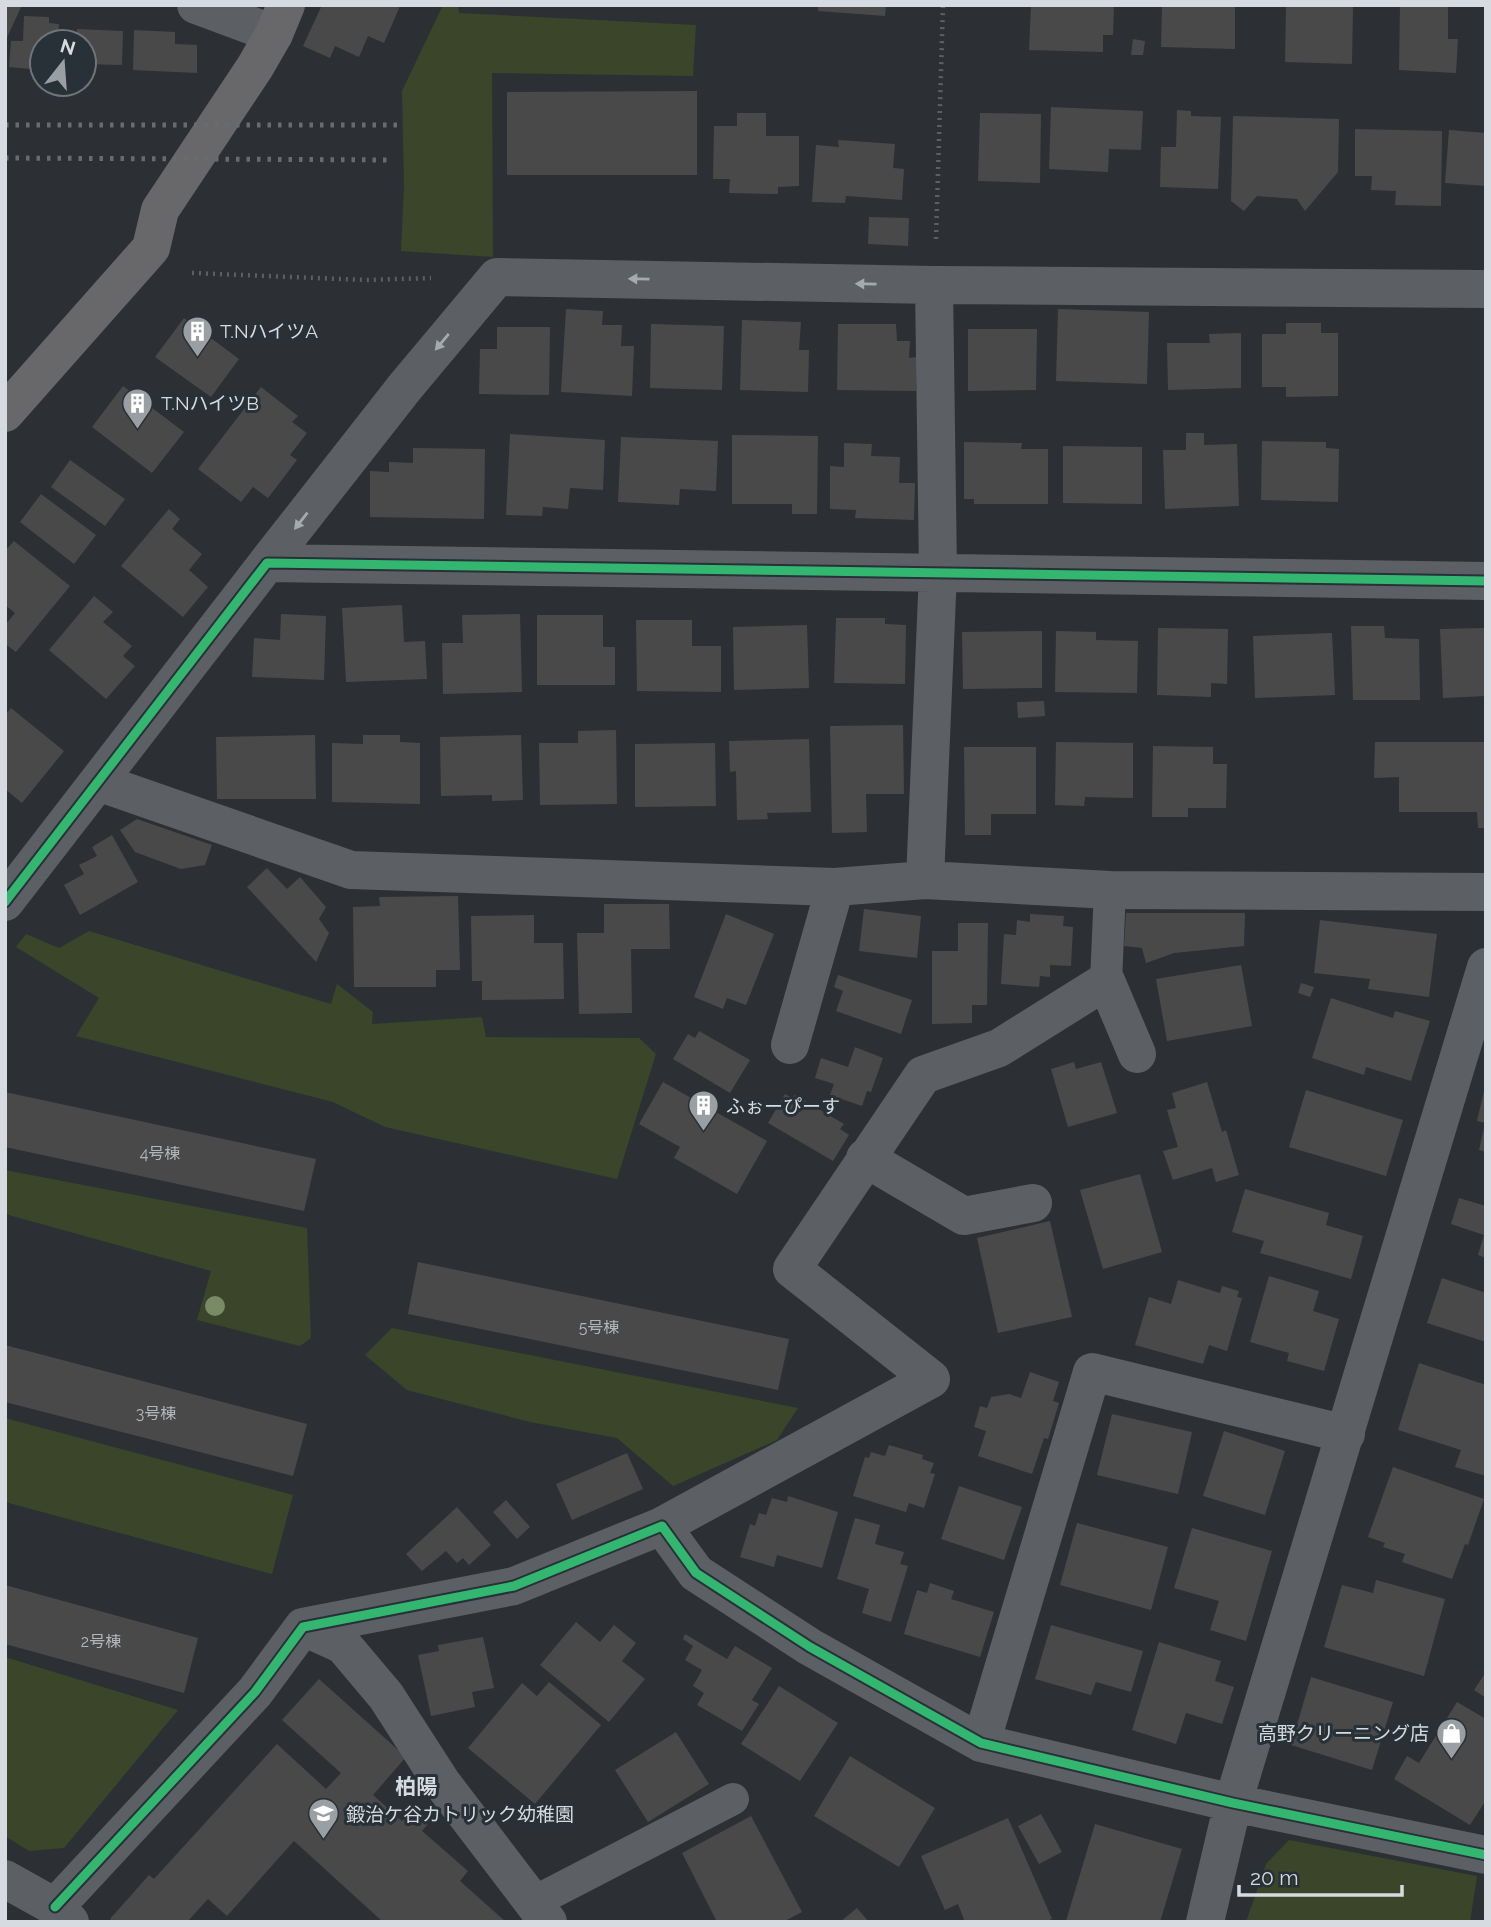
<svg xmlns="http://www.w3.org/2000/svg" width="1491" height="1927" viewBox="0 0 1491 1927" font-family="Raleway,'Noto Sans JP',sans-serif">
<style>
.green{fill:#3a452a}
.building{fill:#494949}
.lines{fill:none;stroke-linecap:round;stroke-linejoin:round}
.path{stroke:#5d6063;stroke-width:4.5;stroke-dasharray:2 5;stroke-linecap:butt}
.lane{stroke:#5c6064;stroke-width:32}
.street{stroke:#5c6064;stroke-width:38}
.secondary{stroke:#68676a;stroke-width:38}
.rail{stroke:#686c6f;stroke-width:5;stroke-dasharray:3.5 7;stroke-linecap:butt}
.cycleway-casing{stroke:#283138;stroke-width:13}
.cycleway{stroke:#33b770;stroke-width:9}
.tree{fill:#798a66}
.oneway{fill:#a5aaae}
.labels{text-anchor:middle;dominant-baseline:central;stroke-width:6;stroke-linejoin:round;paint-order:stroke}
.number-label{font-size:16px;fill:#b2b6ba}
.poi-label{font-size:19px;fill:#d5dbe0;stroke:#283138;text-anchor:start}
.neighbourhood-label{font-size:21px;font-weight:bold;fill:#d5dbe0;stroke:#283138}
</style>
<rect width="100%" height="100%" fill="#2c3034"/>
<path class="green" d="M 437,5 L 458,5 L 459,13 L 696,25 L 693,76 L 492,73 L 493,257 L 401,251 L 404,187 L 402,91 L 442,7 Z
M 89,931 L 331,1004 L 337,984 L 373,1012 L 372,1024 L 482,1017 L 486,1037 L 639,1038 L 656,1054 L 617,1179 L 385,1127 L 333,1102 L 76,1036 L 99,998 L 16,947 L 26,934 L 59,948 Z
M 5,1170 L 307,1228 L 311,1338 L 300,1346 L 197,1320 L 211,1271 L 5,1214 Z
M 392,1328 L 798,1408 L 777,1440 L 673,1486 L 617,1438 L 530,1422 L 407,1390 L 365,1355 Z
M 5,1418 L 293,1495 L 272,1574 L 5,1502 Z
M 5,1657 L 178,1710 L 64,1848 L 29,1851 L 5,1836 Z
M 1289,1840 L 1477,1876 L 1470,1922 L 1246,1922 L 1266,1864 Z"/>
<path class="building" d="M 5,5 L 22,5 L 5,42 Z
M 322,5 L 398,5 L 400,6 L 384,43 L 368,36 L 359,57 L 335,46 L 330,58 L 303,46 Z
M 818,5 L 886,5 L 885,16 L 818,11 Z
M 1031,5 L 1114,5 L 1113,35 L 1103,35 L 1103,52 L 1029,50 Z
M 1162,5 L 1235,5 L 1235,49 L 1161,47 Z
M 1286,5 L 1353,5 L 1352,64 L 1285,62 Z
M 1400,5 L 1448,5 L 1448,39 L 1458,39 L 1456,73 L 1399,70 Z
M 24,16 L 49,17 L 49,23 L 59,24 L 58,42 L 42,42 L 42,70 L 9,67 L 11,41 L 23,41 Z
M 77,29 L 123,31 L 122,65 L 84,64 L 84,42 L 76,42 Z
M 134,30 L 175,32 L 175,44 L 197,45 L 197,73 L 133,70 Z
M 1133,39 L 1145,41 L 1143,55 L 1131,55 Z
M 697,91 L 697,175 L 507,175 L 507,92 Z
M 1051,107 L 1143,111 L 1141,150 L 1109,149 L 1108,172 L 1049,169 Z
M 1177,110 L 1191,111 L 1191,116 L 1221,117 L 1218,189 L 1160,187 L 1161,147 L 1176,147 Z
M 737,113 L 766,113 L 766,136 L 799,136 L 799,186 L 778,187 L 778,194 L 729,193 L 730,179 L 713,179 L 714,126 L 737,126 Z
M 980,113 L 1041,114 L 1040,183 L 978,181 Z
M 1233,116 L 1339,119 L 1338,172 L 1305,211 L 1297,199 L 1257,196 L 1244,211 L 1231,201 Z
M 1355,129 L 1442,131 L 1441,206 L 1395,205 L 1396,191 L 1371,190 L 1372,176 L 1355,176 Z
M 1449,130 L 1486,133 L 1486,186 L 1445,183 Z
M 838,140 L 895,144 L 893,168 L 904,169 L 902,200 L 846,196 L 845,203 L 812,202 L 816,145 L 839,147 Z
M 869,217 L 909,218 L 908,246 L 868,244 Z
M 566,309 L 603,311 L 602,325 L 622,325 L 621,346 L 634,346 L 632,396 L 561,392 Z
M 1058,309 L 1149,312 L 1147,384 L 1056,381 Z
M 184,318 L 239,359 L 211,397 L 155,357 Z
M 742,320 L 801,322 L 799,350 L 809,350 L 808,392 L 740,390 Z
M 1286,323 L 1321,323 L 1321,333 L 1338,333 L 1338,396 L 1286,397 L 1286,387 L 1262,387 L 1262,334 L 1286,334 Z
M 651,324 L 724,326 L 722,390 L 650,388 Z
M 838,324 L 896,324 L 897,341 L 910,341 L 909,358 L 917,357 L 916,391 L 837,390 Z
M 497,327 L 550,327 L 549,395 L 479,394 L 480,349 L 497,349 Z
M 968,329 L 1037,329 L 1036,390 L 968,391 Z
M 1241,333 L 1241,388 L 1168,390 L 1167,343 L 1210,343 L 1209,334 Z
M 123,386 L 184,432 L 152,473 L 92,427 Z
M 261,387 L 298,416 L 292,422 L 307,433 L 290,455 L 297,460 L 268,498 L 253,487 L 241,502 L 198,469 Z
M 1186,433 L 1204,433 L 1204,445 L 1237,444 L 1239,506 L 1165,509 L 1163,450 L 1186,450 Z
M 510,434 L 605,440 L 603,490 L 570,488 L 568,509 L 543,507 L 542,516 L 506,515 Z
M 732,435 L 818,436 L 817,514 L 792,514 L 792,504 L 732,504 Z
M 621,437 L 718,441 L 716,491 L 680,489 L 679,505 L 618,502 Z
M 1262,441 L 1326,442 L 1326,448 L 1339,449 L 1338,502 L 1261,500 Z
M 964,442 L 1022,443 L 1021,449 L 1048,449 L 1048,504 L 974,504 L 974,499 L 964,499 Z
M 844,443 L 872,444 L 871,456 L 900,457 L 899,483 L 915,483 L 914,520 L 855,518 L 856,510 L 830,509 L 830,466 L 844,467 Z
M 1063,446 L 1142,447 L 1142,504 L 1063,503 Z
M 413,448 L 485,449 L 484,519 L 370,517 L 370,471 L 389,472 L 389,462 L 413,463 Z
M 70,460 L 125,499 L 105,526 L 51,487 Z
M 41,494 L 96,535 L 74,564 L 20,522 Z
M 169,509 L 180,519 L 172,529 L 202,554 L 189,570 L 208,587 L 183,617 L 121,566 Z
M 14,541 L 70,586 L 16,652 L 5,644 L 5,625 L 15,613 L 5,605 L 5,551 Z
M 94,596 L 113,612 L 103,622 L 132,646 L 123,656 L 135,666 L 106,699 L 49,650 Z
M 402,605 L 404,642 L 425,641 L 427,679 L 346,682 L 342,608 Z
M 281,614 L 326,616 L 324,680 L 252,677 L 254,638 L 280,640 Z
M 520,614 L 522,692 L 443,694 L 442,643 L 463,643 L 462,615 Z
M 537,615 L 603,615 L 603,647 L 615,647 L 615,685 L 537,685 Z
M 836,618 L 885,618 L 885,624 L 906,625 L 905,684 L 834,683 Z
M 636,620 L 692,620 L 692,646 L 721,646 L 721,692 L 637,691 Z
M 807,625 L 809,688 L 734,690 L 733,627 Z
M 1351,626 L 1384,626 L 1385,638 L 1419,639 L 1420,700 L 1353,700 Z
M 1158,628 L 1228,629 L 1227,684 L 1211,683 L 1211,697 L 1157,695 Z
M 1486,628 L 1486,696 L 1443,698 L 1440,629 Z
M 1042,631 L 1042,688 L 963,689 L 962,632 Z
M 1056,631 L 1096,632 L 1096,640 L 1138,641 L 1137,693 L 1055,692 Z
M 1332,633 L 1335,695 L 1255,698 L 1253,636 Z
M 1044,701 L 1045,716 L 1018,718 L 1017,702 Z
M 11,708 L 64,751 L 22,803 L 5,789 L 5,715 Z
M 903,725 L 904,794 L 866,794 L 867,832 L 832,833 L 830,726 Z
M 616,730 L 617,804 L 540,805 L 539,743 L 578,743 L 578,731 Z
M 315,735 L 316,799 L 217,799 L 216,737 Z
M 363,735 L 400,735 L 400,742 L 420,743 L 420,804 L 332,802 L 332,743 L 363,744 Z
M 521,735 L 523,800 L 492,801 L 492,795 L 441,796 L 440,737 Z
M 809,739 L 811,812 L 767,813 L 768,819 L 737,820 L 736,771 L 730,772 L 729,741 Z
M 1056,742 L 1133,743 L 1133,798 L 1085,797 L 1084,806 L 1055,805 Z
M 1375,742 L 1486,742 L 1486,828 L 1478,828 L 1477,812 L 1399,812 L 1399,777 L 1374,778 Z
M 715,743 L 716,806 L 635,807 L 635,744 Z
M 1153,746 L 1213,747 L 1213,764 L 1227,764 L 1226,808 L 1188,808 L 1188,817 L 1152,817 Z
M 964,747 L 1036,747 L 1036,814 L 991,814 L 991,835 L 965,835 Z
M 137,819 L 212,845 L 205,865 L 181,869 L 135,852 L 120,830 Z
M 112,835 L 138,882 L 80,915 L 64,885 L 84,874 L 79,865 L 97,856 L 92,847 Z
M 267,868 L 287,889 L 300,877 L 326,907 L 319,919 L 329,933 L 316,962 L 247,887 Z
M 458,896 L 460,970 L 436,970 L 436,987 L 354,987 L 353,907 L 380,906 L 379,897 Z
M 604,904 L 669,904 L 670,949 L 631,949 L 632,1013 L 579,1014 L 577,933 L 604,933 Z
M 864,909 L 921,916 L 917,958 L 859,951 Z
M 1126,913 L 1245,913 L 1244,946 L 1174,953 L 1146,963 L 1142,948 L 1124,946 Z
M 726,914 L 774,934 L 746,1005 L 727,998 L 723,1009 L 694,997 Z
M 1030,914 L 1064,916 L 1063,926 L 1073,927 L 1071,966 L 1050,965 L 1050,977 L 1040,976 L 1039,987 L 1001,984 L 1004,934 L 1016,935 L 1017,920 L 1030,922 Z
M 534,915 L 534,943 L 563,943 L 564,999 L 482,1000 L 482,981 L 472,981 L 471,916 Z
M 1320,920 L 1437,934 L 1429,997 L 1368,989 L 1370,979 L 1314,973 Z
M 958,923 L 988,923 L 987,1005 L 972,1005 L 972,1023 L 932,1024 L 932,951 L 958,951 Z
M 1241,965 L 1252,1026 L 1167,1041 L 1156,979 Z
M 838,975 L 912,1000 L 901,1034 L 836,1011 L 843,991 L 834,987 Z
M 1301,983 L 1314,987 L 1310,997 L 1298,993 Z
M 1331,998 L 1393,1018 L 1395,1011 L 1430,1021 L 1411,1081 L 1366,1067 L 1364,1075 L 1312,1058 Z
M 699,1031 L 750,1060 L 730,1093 L 673,1059 L 688,1034 L 695,1038 Z
M 855,1047 L 883,1058 L 871,1092 L 867,1091 L 862,1106 L 830,1095 L 834,1084 L 815,1078 L 821,1058 L 848,1067 Z
M 1074,1062 L 1076,1069 L 1101,1062 L 1117,1113 L 1068,1127 L 1051,1069 Z
M 663,1082 L 767,1141 L 737,1194 L 674,1158 L 680,1147 L 639,1124 Z
M 1207,1082 L 1222,1132 L 1226,1130 L 1239,1175 L 1216,1182 L 1212,1168 L 1173,1180 L 1163,1151 L 1178,1147 L 1167,1110 L 1176,1108 L 1172,1093 Z
M 1306,1090 L 1403,1120 L 1386,1176 L 1289,1147 Z
M 1484,1091 L 1486,1092 L 1486,1123 L 1477,1121 Z
M 5,1092 L 316,1159 L 304,1211 L 5,1147 Z
M 785,1094 L 792,1098 L 795,1095 L 844,1124 L 840,1129 L 849,1135 L 833,1161 L 768,1123 Z
M 1485,1123 L 1486,1123 L 1486,1152 L 1479,1150 Z
M 1140,1174 L 1162,1252 L 1103,1269 L 1080,1190 Z
M 1245,1189 L 1329,1213 L 1326,1225 L 1363,1236 L 1351,1279 L 1260,1253 L 1264,1241 L 1232,1232 Z
M 1459,1198 L 1486,1206 L 1486,1258 L 1478,1255 L 1484,1235 L 1451,1224 Z
M 1050,1221 L 1072,1317 L 998,1333 L 977,1238 Z
M 418,1262 L 789,1339 L 778,1390 L 408,1314 Z
M 1269,1276 L 1319,1291 L 1313,1311 L 1339,1319 L 1324,1371 L 1287,1361 L 1289,1353 L 1250,1342 Z
M 1442,1278 L 1486,1293 L 1486,1342 L 1427,1323 Z
M 1178,1280 L 1220,1293 L 1222,1286 L 1239,1291 L 1237,1297 L 1242,1298 L 1227,1351 L 1209,1345 L 1203,1364 L 1135,1345 L 1149,1297 L 1171,1304 Z
M 5,1345 L 307,1424 L 293,1476 L 5,1402 Z
M 1419,1363 L 1486,1385 L 1486,1476 L 1455,1467 L 1461,1450 L 1398,1430 Z
M 1030,1372 L 1059,1382 L 1053,1401 L 1059,1403 L 1048,1439 L 1044,1438 L 1032,1474 L 978,1456 L 986,1431 L 974,1427 L 980,1406 L 987,1408 L 991,1397 L 1009,1394 L 1021,1398 Z
M 1112,1414 L 1192,1432 L 1178,1494 L 1097,1475 Z
M 1224,1431 L 1285,1451 L 1265,1515 L 1203,1496 Z
M 889,1445 L 923,1455 L 922,1459 L 934,1463 L 930,1473 L 935,1474 L 924,1508 L 909,1503 L 906,1512 L 853,1496 L 865,1457 L 869,1458 L 871,1452 L 885,1456 Z
M 627,1453 L 643,1489 L 572,1520 L 556,1484 Z
M 1393,1467 L 1484,1499 L 1468,1545 L 1465,1544 L 1452,1579 L 1402,1562 L 1405,1554 L 1383,1547 L 1385,1543 L 1368,1537 Z
M 959,1486 L 1022,1507 L 1004,1560 L 941,1539 Z
M 788,1496 L 838,1512 L 822,1568 L 777,1555 L 774,1567 L 740,1557 L 750,1524 L 755,1526 L 759,1513 L 766,1515 L 772,1498 L 787,1502 Z
M 506,1500 L 530,1527 L 517,1539 L 493,1512 Z
M 457,1507 L 491,1545 L 469,1565 L 463,1558 L 457,1563 L 446,1551 L 422,1571 L 406,1554 Z
M 855,1518 L 880,1525 L 875,1544 L 904,1552 L 900,1564 L 908,1566 L 891,1622 L 862,1613 L 869,1589 L 837,1579 Z
M 1077,1523 L 1168,1547 L 1151,1610 L 1060,1585 Z
M 1192,1528 L 1272,1551 L 1246,1641 L 1210,1630 L 1219,1601 L 1174,1588 Z
M 1376,1580 L 1445,1599 L 1424,1676 L 1324,1647 L 1342,1585 L 1373,1593 Z
M 930,1583 L 954,1591 L 951,1599 L 994,1612 L 980,1657 L 904,1634 L 917,1590 L 927,1593 Z
M 5,1585 L 198,1638 L 184,1693 L 5,1644 Z
M 576,1622 L 600,1642 L 614,1625 L 636,1643 L 622,1661 L 645,1679 L 609,1722 L 540,1665 Z
M 1051,1625 L 1143,1651 L 1131,1692 L 1096,1682 L 1091,1695 L 1035,1679 Z
M 685,1634 L 727,1659 L 735,1646 L 772,1668 L 752,1700 L 759,1704 L 742,1731 L 697,1705 L 704,1693 L 693,1686 L 702,1670 L 685,1660 L 693,1646 L 683,1639 Z
M 483,1637 L 494,1688 L 472,1692 L 475,1707 L 431,1716 L 418,1655 L 439,1651 L 438,1645 Z
M 1159,1642 L 1221,1661 L 1215,1681 L 1234,1687 L 1222,1724 L 1186,1713 L 1176,1744 L 1132,1730 Z
M 1486,1672 L 1486,1698 L 1474,1690 Z
M 1311,1677 L 1393,1702 L 1372,1770 L 1291,1745 Z
M 319,1679 L 406,1757 L 373,1795 L 402,1821 L 412,1810 L 428,1824 L 422,1831 L 468,1871 L 460,1881 L 506,1922 L 383,1922 L 294,1841 L 227,1916 L 208,1899 L 187,1922 L 113,1922 L 110,1919 L 149,1875 L 154,1879 L 277,1744 L 326,1789 L 341,1773 L 282,1720 Z
M 549,1682 L 601,1725 L 535,1804 L 468,1748 L 522,1683 L 537,1696 Z
M 779,1686 L 838,1723 L 800,1781 L 741,1744 Z
M 1457,1702 L 1486,1719 L 1486,1800 L 1470,1825 L 1394,1779 L 1407,1756 L 1419,1763 Z
M 676,1732 L 709,1784 L 648,1822 L 615,1770 Z
M 850,1756 L 935,1808 L 899,1867 L 814,1816 Z
M 1041,1814 L 1062,1852 L 1039,1864 L 1018,1826 Z
M 751,1816 L 802,1912 L 783,1922 L 717,1922 L 682,1853 Z
M 1008,1818 L 1052,1919 L 1044,1922 L 965,1922 L 958,1904 L 945,1910 L 921,1856 Z
M 1095,1824 L 1182,1849 L 1160,1922 L 1066,1921 Z
M 857,1908 L 869,1922 L 840,1922 Z"/>
<g class="lines">
<path class="path" d="M 936,239 L 943,5
M 192,273 L 366,280 L 431,278"/>
<path class="lane" d="M 1106,981 L 1110,890
M 534,1902 L 733,1799"/>
<path class="street" d="M 196,5 L 274,34
M 267,563 L 405,387 L 497,277 L 934,285 L 1486,289
M 98,782 L 351,870 L 835,887 L 925,880 L 1110,890 L 1486,892
M 925,880 L 938,572 L 934,285
M 5,902 L 267,563 L 1486,581
M 790,1045 L 835,887
M 865,1158 L 964,1216 L 1033,1203
M 662,1526 L 931,1379 L 792,1269 L 923,1075 L 999,1048 L 1106,981 L 1137,1054
M 303,1627 L 343,1645 L 386,1696 L 442,1783 L 548,1922
M 981,1743 L 1092,1372 L 1346,1434
M 5,1879 L 55,1907 L 70,1922
M 55,1907 L 255,1692 L 303,1627 L 514,1586 L 662,1526 L 696,1573 L 810,1647 L 981,1743 L 1233,1803 L 1486,1855
M 1205,1922 L 1233,1803 L 1486,967"/>
<path class="secondary" d="M 5,413 L 151,248 L 160,210 L 255,67 L 274,34 L 286,5"/>
<path class="rail" d="M 5,125 L 397,125
M 5,158 L 393,160"/>
<defs>
<path id="cycleway" d="M 5,902 L 267,563 L 1486,581
M 55,1907 L 255,1692 L 303,1627 L 514,1586 L 662,1526 L 696,1573 L 810,1647 L 981,1743 L 1233,1803 L 1486,1855"/>
</defs>
<use href="#cycleway" class="cycleway-casing"/>
<use href="#cycleway" class="cycleway"/>
</g>
<circle class="tree" cx="215" cy="1306" r="10"/>
<defs><path id="oneway-solid" d="M-6-.8H1V-3.2L6.5 0L1 3.2V.8H-6Z" transform="scale(1.75)"/></defs>
<g class="oneway">
<use href="#oneway-solid" transform="translate(639 279) rotate(-179)"/>
<use href="#oneway-solid" transform="translate(866 284) rotate(-179)"/>
<use href="#oneway-solid" transform="translate(442 342) rotate(130)"/>
<use href="#oneway-solid" transform="translate(301 521) rotate(128)"/>
</g>
<defs>
<symbol id="building-pin" viewBox="-11 -11 22 30"><path d="M0 17L-7.5 6A9.5 9.5 0 1 1 7.5 6Z" fill="#9a9fa4" stroke="#283138"/><path d="M-4-6H4V6H1V3H-1V6H-4ZM-2.5-4.3h1.7v1.8h-1.7ZM.8-4.3h1.7v1.8H.8ZM-2.5-1h1.7V.8h-1.7ZM.8-1h1.7V.8H.8Z" fill="#fff"/></symbol>
<symbol id="shop-pin" viewBox="-11 -11 22 30"><path d="M0 17L-7.5 6A9.5 9.5 0 1 1 7.5 6Z" fill="#9a9fa4" stroke="#283138"/><path d="M-5-2.5h2.3a2.7 3.5 0 0 1 5.4 0H5L5.5 6h-11ZM-1.5-2.5h3a1.5 2.3 0 0 0-3 0Z" fill="#fff"/></symbol>
<symbol id="school-pin" viewBox="-11 -11 22 30"><path d="M0 17L-7.5 6A9.5 9.5 0 1 1 7.5 6Z" fill="#9a9fa4" stroke="#283138"/><path d="M0-5L7-2L0 1L-7-2ZM-4 1L0 2.5L4 1V4Q0 6-4 4Z" fill="#fff"/></symbol>
</defs>
<g fill-rule="evenodd">
<use href="#building-pin" x="180" y="314" width="35" height="47"/>
<use href="#building-pin" x="120" y="386" width="35" height="47"/>
<use href="#building-pin" x="686" y="1088" width="35" height="47"/>
<use href="#shop-pin" x="1434" y="1716" width="35" height="47"/>
<use href="#school-pin" x="306" y="1796" width="35" height="47"/>
</g>
<g class="labels">
<g class="number-label">
<text x="160" y="1153">4号棟</text>
<text x="599" y="1327">5号棟</text>
<text x="156" y="1413">3号棟</text>
<text x="101" y="1641">2号棟</text>
</g>
<g class="poi-label">
<text x="220" y="331">T.NハイツA</text>
<text x="161" y="403">T.NハイツB</text>
<text x="726" y="1106">ふぉーぴーす</text>
<text x="1429" y="1733" text-anchor="end">高野クリーニング店</text>
<text x="346" y="1814">鍛治ケ谷カトリック幼稚園</text>
</g>
<g class="neighbourhood-label">
<text x="416" y="1786">柏陽</text>
</g>
</g>
<rect width="1491" height="1927" fill="none" stroke="#d5dbe0" stroke-width="14"/>
<g transform="translate(63 63) rotate(17)"><circle r="33" fill="#283138" stroke="#6d757b" stroke-width="2"/>
<path d="M0-5L12 26L0 18L-12 26Z" fill="#9a9fa4"/>
<text y="-10" font-size="19" font-weight="bold" text-anchor="middle" fill="#d5dbe0">N</text>
</g>
<path d="M1239 1885v10h163v-10" fill="none" stroke="#d5dbe0" stroke-width="3.5"/>
<text x="1250" y="1885" font-size="21" fill="#d5dbe0" stroke="#283138" stroke-width="5" paint-order="stroke">20 m</text>
</svg>
